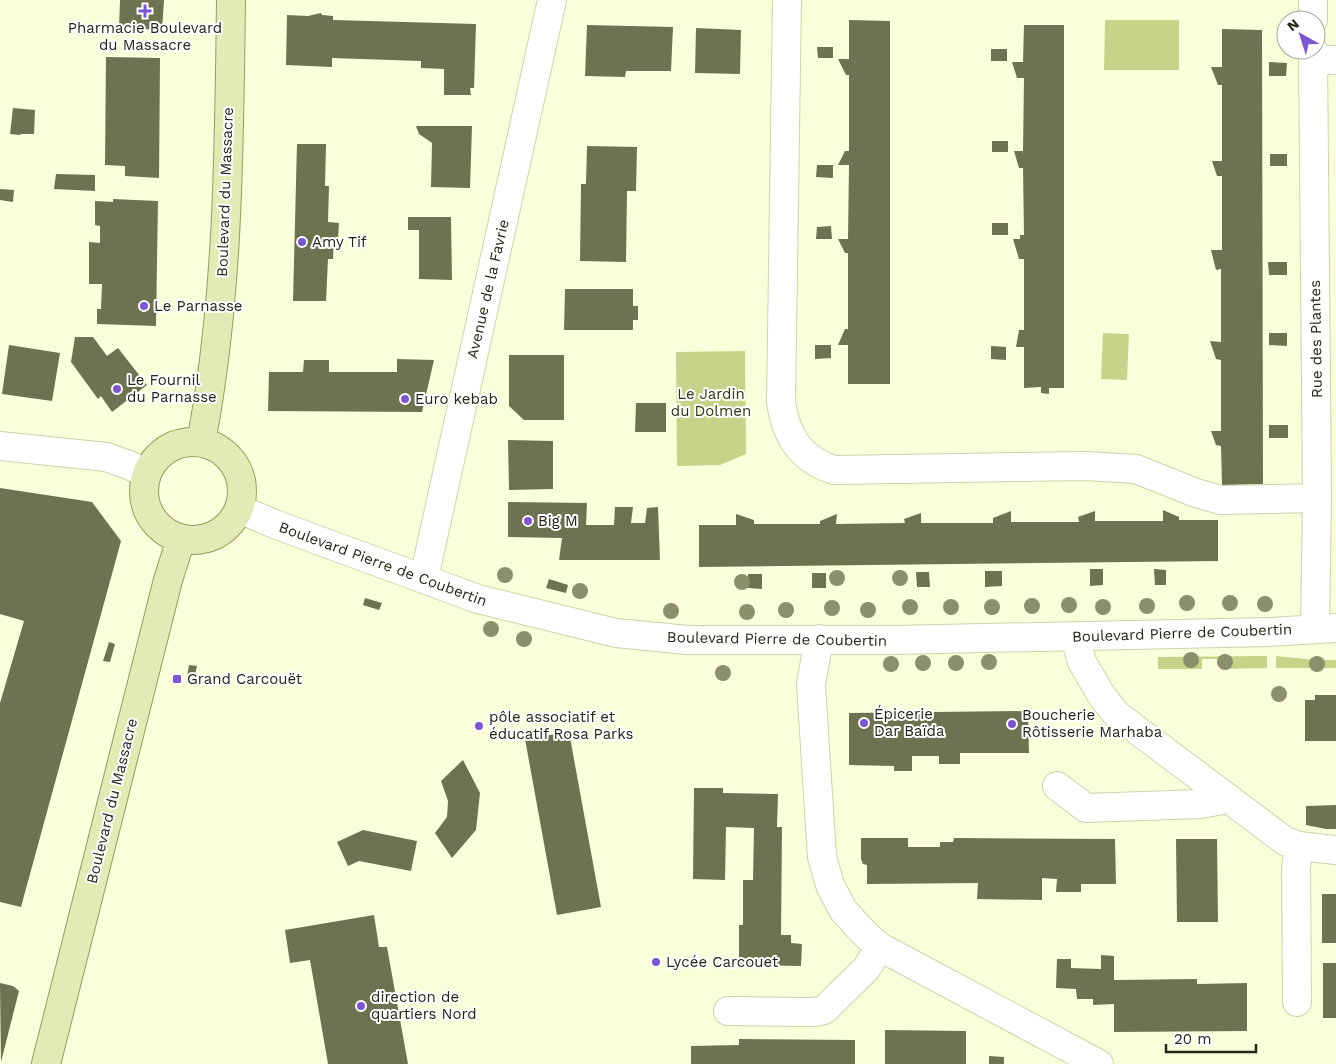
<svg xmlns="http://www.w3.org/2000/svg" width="1336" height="1064" viewBox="0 0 1336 1064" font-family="'Work Sans',sans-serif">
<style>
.green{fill:#c8d28b}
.building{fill:#6d7250}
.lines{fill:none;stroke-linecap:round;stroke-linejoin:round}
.minor-casing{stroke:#ccd2ad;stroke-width:30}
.major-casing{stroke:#949c5f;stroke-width:30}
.minor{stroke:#fff;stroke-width:28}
.major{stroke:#e3eab6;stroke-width:28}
.tree{fill:#8c906a}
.poi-dot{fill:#7d56cf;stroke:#fff;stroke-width:2}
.labels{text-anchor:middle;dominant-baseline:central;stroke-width:4;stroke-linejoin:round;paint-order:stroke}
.poi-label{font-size:15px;fill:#242618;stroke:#fff;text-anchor:start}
.street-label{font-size:15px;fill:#242618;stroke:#fff}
.park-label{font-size:15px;fill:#323610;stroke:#fff}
</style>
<rect width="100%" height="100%" fill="#f9ffd9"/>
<path class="green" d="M 1105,20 L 1179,20 L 1179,70 L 1104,70 Z
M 1103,333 L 1129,334 L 1127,380 L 1101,379 Z
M 745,351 L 746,454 L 720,465 L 677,466 L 676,352 Z
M 1267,656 L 1267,668 L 1222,669 L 1221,659 L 1202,659 L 1202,669 L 1158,669 L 1158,657 Z
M 1276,656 L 1315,660 L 1336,660 L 1336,668 L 1276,668 Z"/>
<path class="building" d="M 120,0 L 164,0 L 162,30 L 119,28 Z
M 321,13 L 322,15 L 333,16 L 333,20 L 476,24 L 474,88 L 470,88 L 471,95 L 444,95 L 444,69 L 421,68 L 421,61 L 332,58 L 332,67 L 286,65 L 287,15 L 308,16 Z
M 849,20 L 890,21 L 890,384 L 848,384 L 848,345 L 838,345 L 845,329 L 848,329 L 848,253 L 845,253 L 838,239 L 848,239 L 849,165 L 838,165 L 845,151 L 849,151 L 849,75 L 846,75 L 838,59 L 849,59 Z
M 587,25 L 673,27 L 671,71 L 626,71 L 625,77 L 585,76 Z
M 1024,25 L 1064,25 L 1064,388 L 1049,388 L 1049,394 L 1041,393 L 1041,387 L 1024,388 L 1024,347 L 1016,347 L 1019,330 L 1024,330 L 1024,259 L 1019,259 L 1013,239 L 1020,239 L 1020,235 L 1024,235 L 1023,168 L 1019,168 L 1014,151 L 1023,151 L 1024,78 L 1017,78 L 1012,62 L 1023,62 Z
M 696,28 L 741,30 L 740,74 L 695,73 Z
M 1222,29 L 1262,30 L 1263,484 L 1222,485 L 1221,446 L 1216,445 L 1211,431 L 1221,431 L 1221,360 L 1216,359 L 1210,341 L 1221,342 L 1221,269 L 1216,270 L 1211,250 L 1222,250 L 1222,176 L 1217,176 L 1212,161 L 1222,161 L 1222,85 L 1218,85 L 1211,67 L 1222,67 Z
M 817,47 L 833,47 L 833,58 L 818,58 Z
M 991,49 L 1007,49 L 1007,61 L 991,61 Z
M 106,57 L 160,58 L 159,178 L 125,176 L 125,166 L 105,165 Z
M 1269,62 L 1287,63 L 1286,76 L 1269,76 Z
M 13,108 L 35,110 L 34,134 L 21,134 L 20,135 L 10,134 Z
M 416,126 L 472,126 L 470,188 L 431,187 L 432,143 L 419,134 Z
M 992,141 L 1008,141 L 1008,152 L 992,152 Z
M 297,144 L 326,144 L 325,186 L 329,186 L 328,222 L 339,223 L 338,238 L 334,238 L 333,259 L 328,259 L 326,301 L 293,301 Z
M 587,146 L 637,147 L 636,191 L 627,191 L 626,262 L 580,261 L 581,184 L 586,184 Z
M 1270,154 L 1287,154 L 1287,166 L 1270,166 Z
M 817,165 L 833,165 L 833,178 L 816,177 Z
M 56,174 L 95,175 L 95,191 L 54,189 Z
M 0,189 L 14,190 L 13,202 L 0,200 Z
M 113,199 L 158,201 L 156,326 L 97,324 L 97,309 L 101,309 L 102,284 L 89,284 L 89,242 L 100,243 L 100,226 L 95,225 L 95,201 L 113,202 Z
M 408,217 L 451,217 L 452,280 L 419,279 L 419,230 L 408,230 Z
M 992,223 L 1008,223 L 1008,235 L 992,235 Z
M 831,226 L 832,239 L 816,239 L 817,227 Z
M 1268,262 L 1287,262 L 1287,275 L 1269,275 Z
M 565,289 L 633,289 L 633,306 L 638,306 L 638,320 L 633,320 L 633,330 L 564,330 Z
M 1269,333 L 1287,333 L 1287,346 L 1269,345 Z
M 75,337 L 93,337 L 107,356 L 118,348 L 147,385 L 112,412 L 101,396 L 98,399 L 71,362 Z
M 9,345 L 60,353 L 52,401 L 2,394 Z
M 815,345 L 831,345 L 831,358 L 815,359 Z
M 991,346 L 1006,347 L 1006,360 L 991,359 Z
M 509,355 L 564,355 L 564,420 L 524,420 L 509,406 Z
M 397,359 L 434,360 L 422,412 L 268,411 L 269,372 L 303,372 L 304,360 L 329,360 L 329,372 L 397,372 Z
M 636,403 L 666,403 L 666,432 L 635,432 Z
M 1269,425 L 1288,425 L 1288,438 L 1269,438 Z
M 508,440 L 553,441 L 553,489 L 509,490 Z
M 0,488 L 92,502 L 121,541 L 21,907 L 0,902 L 0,703 L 24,621 L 0,614 Z
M 508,502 L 587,503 L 586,525 L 614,525 L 615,507 L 633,507 L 631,523 L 645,523 L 647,508 L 658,507 L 660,560 L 559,560 L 562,538 L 508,537 Z
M 1163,510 L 1179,517 L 1179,520 L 1218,520 L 1218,561 L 699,567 L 699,525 L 736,525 L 736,514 L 754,520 L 754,524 L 820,524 L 820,521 L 837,514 L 836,524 L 905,523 L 904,519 L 921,513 L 921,523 L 993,523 L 993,518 L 1011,511 L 1011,522 L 1079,522 L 1078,517 L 1095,511 L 1095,521 L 1163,521 Z
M 1090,569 L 1103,569 L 1103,585 L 1090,586 Z
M 1154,569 L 1166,570 L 1166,585 L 1155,585 Z
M 985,571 L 1002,571 L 1002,586 L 985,587 Z
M 916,572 L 929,572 L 930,587 L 917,587 Z
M 812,573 L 826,573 L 826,588 L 812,588 Z
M 748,574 L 762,574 L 762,589 L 748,588 Z
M 549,579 L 568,585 L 566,593 L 546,588 Z
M 365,598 L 382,603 L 379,610 L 363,605 Z
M 109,642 L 115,644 L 110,662 L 103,661 Z
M 189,665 L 197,666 L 193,684 L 186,682 Z
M 1315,695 L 1336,695 L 1336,741 L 1305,741 L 1305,700 L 1315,700 Z
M 1028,711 L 1029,753 L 960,753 L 960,764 L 939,764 L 939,756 L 912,756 L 912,771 L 894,771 L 894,766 L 849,765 L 849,713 Z
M 569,732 L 601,907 L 557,915 L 525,739 Z
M 463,760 L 480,793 L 476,830 L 452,858 L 435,833 L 447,817 L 448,801 L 441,781 Z
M 694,788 L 723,788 L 723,793 L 778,794 L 777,827 L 782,827 L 781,935 L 791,935 L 791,943 L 802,944 L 801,966 L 739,965 L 739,925 L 743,925 L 743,880 L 753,880 L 754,828 L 726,827 L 725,880 L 693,879 Z
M 1336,805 L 1336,829 L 1326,829 L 1306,825 L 1306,806 Z
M 363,830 L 417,841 L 411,871 L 359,861 L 348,866 L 337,842 Z
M 861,838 L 908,838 L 908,847 L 940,847 L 940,842 L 953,842 L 954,838 L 1115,839 L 1116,884 L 1081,884 L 1081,892 L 1056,892 L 1057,879 L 1042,878 L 1042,900 L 977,899 L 978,883 L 867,884 L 867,865 L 863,864 L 861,859 Z
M 1176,839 L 1217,839 L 1218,922 L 1177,922 Z
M 1322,894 L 1336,894 L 1336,943 L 1322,943 Z
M 374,915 L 379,947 L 387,947 L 408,1064 L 328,1064 L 310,960 L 290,963 L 285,930 Z
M 1101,955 L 1114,956 L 1114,980 L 1197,979 L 1197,984 L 1247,983 L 1247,1031 L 1114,1032 L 1114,1004 L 1093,1005 L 1093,999 L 1077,999 L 1076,989 L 1056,988 L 1057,959 L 1071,959 L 1071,968 L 1101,969 Z
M 1323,963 L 1336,963 L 1336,1018 L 1323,1018 Z
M 0,983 L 13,986 L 19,991 L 1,1062 Z
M 885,1030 L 966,1031 L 966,1064 L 885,1064 Z
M 739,1039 L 855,1040 L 855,1064 L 691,1064 L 691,1046 L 739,1045 Z
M 989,1056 L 1004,1057 L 1004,1064 L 989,1064 Z"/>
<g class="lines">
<defs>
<path id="minor" d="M 787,0 L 781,402 C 786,436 800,459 834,470 L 1087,466 L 1136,469 L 1196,493 L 1221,500 L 1317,498
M 1313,0 L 1313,20
M 1313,50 L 1317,498 L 1315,629
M 1313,59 L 1336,60
M 0,446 L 106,457 L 129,465 L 147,474
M 239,509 L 277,525 L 478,599 L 616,633 L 688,640 L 894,640 L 1269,632 L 1336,628
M 424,578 L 552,0
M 1075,637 L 1082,662 L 1102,696 L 1117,715 L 1285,841 L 1299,846 L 1336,850
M 819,639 L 811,684 L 822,857 L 830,885 L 843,910 L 865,934 L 880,947 L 1099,1064
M 1057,786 L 1086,808 L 1201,804 L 1228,799
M 1297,1002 L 1296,868 L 1299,846
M 728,1011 L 815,1012 L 824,1010 L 866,969 L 880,947"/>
<path id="major" d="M 201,442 C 229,297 229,147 231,0
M144 491a49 49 0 1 1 98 0a49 49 0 1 1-98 0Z
M 46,1064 L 168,580 L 181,539"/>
</defs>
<use href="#minor" class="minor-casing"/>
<use href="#major" class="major-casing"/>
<use href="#minor" class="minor"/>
<use href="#major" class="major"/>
</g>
<g class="tree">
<circle cx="505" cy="575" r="8"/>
<circle cx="837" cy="578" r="8"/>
<circle cx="900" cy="578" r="8"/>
<circle cx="742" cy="582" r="8"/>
<circle cx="580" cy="591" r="8"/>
<circle cx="1187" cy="603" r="8"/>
<circle cx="1230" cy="603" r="8"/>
<circle cx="1265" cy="604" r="8"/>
<circle cx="1069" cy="605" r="8"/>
<circle cx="1032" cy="606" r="8"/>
<circle cx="1147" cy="606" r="8"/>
<circle cx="910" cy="607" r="8"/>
<circle cx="951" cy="607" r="8"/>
<circle cx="992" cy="607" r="8"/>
<circle cx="1103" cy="607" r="8"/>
<circle cx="832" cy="608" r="8"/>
<circle cx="786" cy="610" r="8"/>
<circle cx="868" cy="610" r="8"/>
<circle cx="671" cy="611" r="8"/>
<circle cx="747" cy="612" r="8"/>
<circle cx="491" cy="629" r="8"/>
<circle cx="524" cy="639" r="8"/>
<circle cx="1191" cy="660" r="8"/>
<circle cx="989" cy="662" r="8"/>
<circle cx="1225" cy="662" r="8"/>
<circle cx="923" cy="663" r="8"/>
<circle cx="956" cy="663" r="8"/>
<circle cx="891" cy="664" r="8"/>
<circle cx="1317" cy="664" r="8"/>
<circle cx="723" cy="673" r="8"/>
<circle cx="1279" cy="694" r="8"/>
</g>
<g class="poi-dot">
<path d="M142.5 3.5h5v5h5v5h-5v5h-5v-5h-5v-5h5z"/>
<circle cx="302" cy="242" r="5"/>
<circle cx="144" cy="306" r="5"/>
<circle cx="117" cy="389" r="5"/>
<circle cx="405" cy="399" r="5"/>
<circle cx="528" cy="521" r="5"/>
<rect x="172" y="674" width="10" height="10" rx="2.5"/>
<circle cx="864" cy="723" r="5"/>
<circle cx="1012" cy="724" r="5"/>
<circle cx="479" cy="726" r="5"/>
<circle cx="656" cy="962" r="5"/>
<circle cx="361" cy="1006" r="5"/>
</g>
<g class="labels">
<g class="poi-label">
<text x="145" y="28" text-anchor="middle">Pharmacie Boulevard<tspan x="145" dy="17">du Massacre</tspan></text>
<text x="312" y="242">Amy Tif</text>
<text x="154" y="306">Le Parnasse</text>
<text x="127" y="380">Le Fournil<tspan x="127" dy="17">du Parnasse</tspan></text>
<text x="415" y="399">Euro kebab</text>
<text x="538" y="521">Big M</text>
<text x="187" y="679">Grand Carcouët</text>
<text x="874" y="714">Épicerie<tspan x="874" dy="17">Dar Baïda</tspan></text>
<text x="1022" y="715">Boucherie<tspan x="1022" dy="17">Rôtisserie Marhaba</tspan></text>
<text x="489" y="717">pôle associatif et<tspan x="489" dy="17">éducatif Rosa Parks</tspan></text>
<text x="666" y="962">Lycée Carcouet</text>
<text x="371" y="997">direction de<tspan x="371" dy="17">quartiers Nord</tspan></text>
</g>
<g class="street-label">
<text transform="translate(225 192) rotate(-88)">Boulevard du Massacre</text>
<text transform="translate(488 289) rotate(-77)">Avenue de la Favrie</text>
<text transform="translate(1316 339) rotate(-91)">Rue des Plantes</text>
<text transform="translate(383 564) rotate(20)">Boulevard Pierre de Coubertin</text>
<text transform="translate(1182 633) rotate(-2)">Boulevard Pierre de Coubertin</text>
<text transform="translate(777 639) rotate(1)">Boulevard Pierre de Coubertin</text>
<text transform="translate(112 801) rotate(-76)">Boulevard du Massacre</text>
</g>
<g class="park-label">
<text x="711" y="394">Le Jardin<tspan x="711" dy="17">du Dolmen</tspan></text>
</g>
</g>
<g transform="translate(1301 35) rotate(321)"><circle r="24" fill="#ffffff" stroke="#a7a8a3"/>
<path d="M0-4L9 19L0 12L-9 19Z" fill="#7d56cf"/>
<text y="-8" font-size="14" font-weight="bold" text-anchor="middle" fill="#242618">N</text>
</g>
<path d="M1166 1044v8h90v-8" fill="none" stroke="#242618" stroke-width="2.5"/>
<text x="1174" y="1044" font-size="15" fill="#242618" stroke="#ffffff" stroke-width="4" paint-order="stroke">20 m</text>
</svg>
